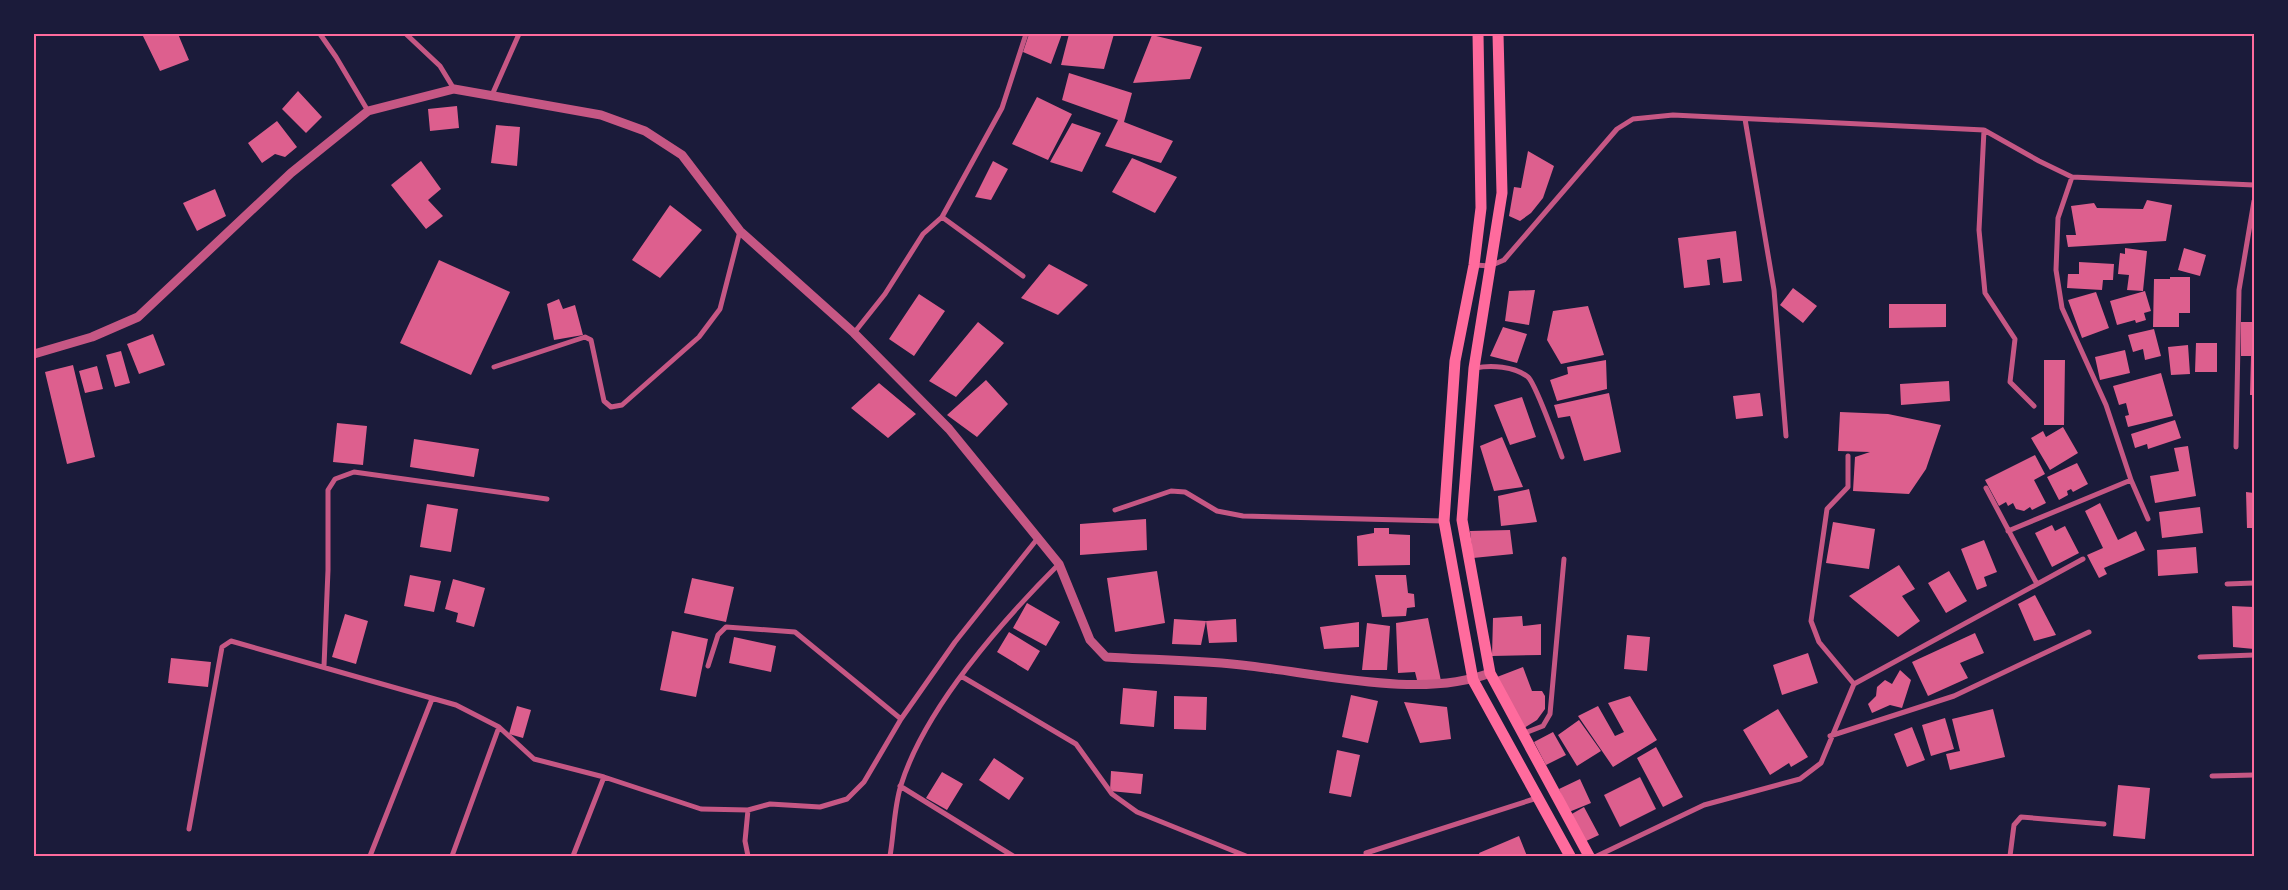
<svg xmlns="http://www.w3.org/2000/svg" width="2288" height="890" viewBox="0 0 2288 890" font-family="Quicksand,sans-serif">
<style>
.building{fill:#dd5f8e}
.lines{fill:none;stroke-linecap:round;stroke-linejoin:round}
.minor{stroke:#c65784;stroke-width:5}
.tertiary{stroke:#c65784;stroke-width:9}
.primary{stroke:#ff6b9d;stroke-width:11}
.neatline{fill:none;stroke:#ff6b9d;stroke-width:2}
</style>
<rect width="100%" height="100%" fill="#1b1b3a"/>
<path class="building" d="M 142,34 L 178,34 L 189,60 L 160,71 Z
M 1029,34 L 1062,34 L 1051,64 L 1023,52 Z
M 1069,34 L 1114,34 L 1104,69 L 1061,65 Z
M 1152,35 L 1202,47 L 1190,79 L 1133,83 Z
M 1069,73 L 1132,93 L 1124,122 L 1173,141 L 1161,163 L 1105,146 L 1118,120 L 1062,100 Z
M 298,91 L 322,117 L 306,133 L 282,109 Z
M 1037,97 L 1072,114 L 1048,160 L 1012,144 Z
M 457,106 L 459,128 L 430,131 L 428,109 Z
M 277,121 L 297,147 L 285,157 L 275,154 L 262,163 L 248,143 Z
M 1072,123 L 1101,133 L 1082,172 L 1050,162 Z
M 496,125 L 520,127 L 517,166 L 491,163 Z
M 1528,151 L 1554,166 L 1543,198 L 1531,213 L 1520,221 L 1509,216 L 1514,187 L 1521,188 Z
M 1132,158 L 1177,177 L 1155,213 L 1112,192 Z
M 421,161 L 441,189 L 428,200 L 443,216 L 426,229 L 391,185 Z
M 993,161 L 1008,169 L 991,200 L 975,197 Z
M 215,189 L 226,216 L 197,231 L 183,203 Z
M 2147,200 L 2172,205 L 2166,241 L 2068,247 L 2066,235 L 2076,235 L 2071,206 L 2094,203 L 2097,208 L 2143,209 Z
M 670,205 L 702,230 L 660,278 L 632,260 Z
M 1736,231 L 1742,281 L 1723,283 L 1720,258 L 1707,260 L 1710,285 L 1684,288 L 1678,238 Z
M 2125,248 L 2147,251 L 2143,291 L 2127,290 L 2129,275 L 2118,274 L 2120,253 L 2125,254 Z
M 2184,248 L 2206,255 L 2200,276 L 2178,270 Z
M 439,260 L 510,292 L 471,375 L 400,343 Z
M 2079,262 L 2114,264 L 2113,280 L 2103,280 L 2102,290 L 2067,288 L 2068,274 L 2079,274 Z
M 1049,264 L 1088,285 L 1058,315 L 1021,298 Z
M 2170,277 L 2190,277 L 2190,313 L 2179,313 L 2179,327 L 2153,327 L 2154,279 L 2170,279 Z
M 1793,288 L 1817,306 L 1803,323 L 1780,305 Z
M 1535,290 L 1529,325 L 1505,321 L 1509,291 Z
M 2145,291 L 2151,311 L 2144,313 L 2146,320 L 2136,323 L 2135,320 L 2117,325 L 2110,301 Z
M 2096,292 L 2109,328 L 2082,338 L 2068,300 Z
M 919,294 L 945,311 L 914,356 L 889,339 Z
M 559,299 L 563,309 L 575,305 L 583,335 L 554,340 L 547,304 Z
M 1889,304 L 1946,304 L 1946,327 L 1889,328 Z
M 1588,306 L 1604,355 L 1561,364 L 1547,340 L 1553,311 Z
M 978,322 L 1004,343 L 956,397 L 929,381 Z
M 2241,322 L 2254,322 L 2254,395 L 2250,395 L 2251,356 L 2241,356 Z
M 1503,327 L 1527,334 L 1517,363 L 1490,356 Z
M 2154,329 L 2161,356 L 2145,360 L 2143,349 L 2133,352 L 2128,335 Z
M 153,334 L 165,365 L 139,374 L 127,344 Z
M 2196,343 L 2217,343 L 2217,372 L 2195,372 Z
M 2188,345 L 2190,374 L 2171,375 L 2168,347 Z
M 2125,350 L 2130,373 L 2100,380 L 2095,357 Z
M 121,351 L 130,383 L 115,387 L 106,355 Z
M 1606,360 L 1607,389 L 1557,401 L 1550,380 L 1568,374 L 1567,367 Z
M 2044,360 L 2065,360 L 2064,425 L 2044,425 Z
M 73,365 L 95,457 L 67,464 L 45,372 Z
M 97,366 L 103,389 L 85,393 L 79,371 Z
M 2161,373 L 2173,416 L 2128,427 L 2125,416 L 2129,415 L 2126,403 L 2119,405 L 2113,386 Z
M 986,380 L 1008,404 L 977,437 L 947,415 Z
M 1949,381 L 1950,401 L 1901,405 L 1900,384 Z
M 879,383 L 916,414 L 888,438 L 851,408 Z
M 1609,393 L 1621,452 L 1584,461 L 1570,416 L 1558,418 L 1554,405 Z
M 1760,393 L 1763,416 L 1736,419 L 1733,396 Z
M 1522,397 L 1536,437 L 1510,445 L 1494,405 Z
M 1840,412 L 1888,414 L 1941,425 L 1926,469 L 1909,494 L 1853,491 L 1855,457 L 1870,452 L 1838,451 Z
M 2175,420 L 2181,438 L 2148,449 L 2147,444 L 2135,448 L 2131,434 Z
M 337,423 L 367,426 L 363,465 L 333,462 Z
M 2063,427 L 2078,453 L 2050,470 L 2031,438 L 2043,431 L 2046,437 Z
M 1502,437 L 1523,487 L 1494,491 L 1480,446 Z
M 414,439 L 479,449 L 474,477 L 410,467 Z
M 2188,446 L 2196,496 L 2155,503 L 2150,476 L 2179,471 L 2174,448 Z
M 2035,455 L 2045,474 L 2034,480 L 2046,503 L 2032,510 L 2030,507 L 2024,511 L 2016,509 L 2013,503 L 2008,506 L 2006,502 L 1999,506 L 1985,480 Z
M 2077,463 L 2088,484 L 2073,492 L 2071,489 L 2067,491 L 2068,495 L 2059,500 L 2047,477 Z
M 1529,489 L 1537,522 L 1501,526 L 1498,496 Z
M 2246,492 L 2254,493 L 2254,528 L 2247,528 Z
M 2100,503 L 2118,540 L 2136,531 L 2145,550 L 2104,568 L 2107,574 L 2099,578 L 2087,555 L 2103,548 L 2085,511 Z
M 427,504 L 458,509 L 451,552 L 420,547 Z
M 2200,507 L 2203,533 L 2162,538 L 2159,512 Z
M 1146,519 L 1147,550 L 1080,555 L 1080,524 Z
M 1833,522 L 1875,529 L 1869,569 L 1826,563 Z
M 2052,525 L 2055,531 L 2065,526 L 2079,553 L 2052,567 L 2035,533 Z
M 1374,528 L 1389,528 L 1389,534 L 1410,535 L 1410,565 L 1358,566 L 1357,536 L 1374,533 Z
M 1510,530 L 1513,554 L 1473,558 L 1470,531 Z
M 1984,540 L 1997,572 L 1984,577 L 1987,586 L 1977,590 L 1961,549 Z
M 2196,547 L 2198,573 L 2158,576 L 2157,550 Z
M 1899,565 L 1915,589 L 1902,596 L 1920,621 L 1898,637 L 1849,596 Z
M 1157,571 L 1165,623 L 1115,632 L 1107,578 Z
M 1949,571 L 1967,601 L 1946,613 L 1928,583 Z
M 410,575 L 441,581 L 434,612 L 404,606 Z
M 1375,575 L 1406,575 L 1408,593 L 1414,594 L 1415,607 L 1407,608 L 1406,616 L 1382,617 Z
M 692,578 L 734,587 L 726,622 L 684,613 Z
M 453,579 L 485,588 L 474,627 L 456,622 L 458,613 L 445,609 Z
M 2035,595 L 2056,635 L 2034,641 L 2018,604 Z
M 1027,603 L 1060,622 L 1046,646 L 1013,628 Z
M 2232,606 L 2254,607 L 2254,649 L 2233,647 Z
M 345,614 L 368,621 L 356,664 L 332,657 Z
M 1522,616 L 1523,626 L 1541,624 L 1541,655 L 1492,656 L 1493,618 Z
M 1428,618 L 1441,681 L 1417,680 L 1415,672 L 1398,673 L 1396,623 Z
M 1174,619 L 1206,621 L 1201,645 L 1172,644 Z
M 1236,619 L 1237,642 L 1209,643 L 1206,621 Z
M 1359,622 L 1359,647 L 1324,649 L 1320,627 Z
M 1367,623 L 1390,626 L 1387,670 L 1362,670 Z
M 672,631 L 708,639 L 696,697 L 660,690 Z
M 1009,632 L 1040,651 L 1028,671 L 997,652 Z
M 1975,633 L 1984,653 L 1960,663 L 1968,678 L 1928,696 L 1912,662 Z
M 1627,635 L 1650,637 L 1647,671 L 1624,669 Z
M 734,637 L 776,646 L 771,672 L 729,663 Z
M 1808,653 L 1818,683 L 1782,695 L 1773,665 Z
M 171,658 L 211,662 L 208,687 L 168,683 Z
M 1523,667 L 1532,691 L 1542,691 L 1545,696 L 1545,709 L 1537,720 L 1524,728 L 1497,677 Z
M 1900,670 L 1911,680 L 1902,708 L 1890,705 L 1872,713 L 1868,704 L 1876,696 L 1877,687 L 1885,680 L 1892,684 Z
M 1123,688 L 1157,691 L 1154,727 L 1120,724 Z
M 1351,695 L 1378,701 L 1368,743 L 1342,737 Z
M 1174,696 L 1207,697 L 1206,730 L 1174,729 Z
M 1630,696 L 1657,740 L 1613,767 L 1578,716 L 1598,706 L 1615,736 L 1624,732 L 1608,703 Z
M 1404,702 L 1447,707 L 1451,739 L 1420,743 Z
M 517,706 L 531,710 L 523,738 L 509,734 Z
M 1778,709 L 1808,757 L 1791,767 L 1789,763 L 1770,775 L 1743,730 Z
M 1993,709 L 2005,757 L 1950,770 L 1946,754 L 1960,751 L 1952,719 Z
M 1945,718 L 1954,749 L 1931,756 L 1922,725 Z
M 1579,720 L 1601,751 L 1577,766 L 1558,735 Z
M 1912,727 L 1925,760 L 1907,767 L 1894,734 Z
M 1553,732 L 1566,755 L 1546,765 L 1534,742 Z
M 1656,747 L 1683,797 L 1663,807 L 1637,758 Z
M 1337,750 L 1360,755 L 1351,797 L 1329,793 Z
M 994,758 L 1024,778 L 1009,800 L 979,780 Z
M 1111,771 L 1143,774 L 1141,794 L 1110,791 Z
M 942,772 L 963,784 L 947,810 L 926,798 Z
M 1640,777 L 1656,809 L 1620,827 L 1604,795 Z
M 1580,779 L 1591,803 L 1569,812 L 1559,789 Z
M 2118,785 L 2150,788 L 2145,839 L 2113,836 Z
M 1584,807 L 1599,835 L 1584,842 L 1570,815 Z
M 1519,836 L 1527,856 L 1480,856 L 1479,853 Z"/>
<g class="lines">
<path class="minor" d="M 320,34 L 336,57 L 368,111
M 406,34 L 440,66 L 454,89
M 492,95 L 519,34
M 1745,119 L 1774,290 L 1786,436
M 1984,130 L 1979,230 L 1985,293 L 2015,339 L 2010,382 L 2034,406
M 2072,177 L 2058,218 L 2056,270 L 2062,308 L 2106,405 L 2131,480 L 2148,519
M 942,217 L 1023,276
M 1475,265 L 1490,266 L 1504,260 L 1617,129 L 1633,119 L 1673,115 L 1984,130 L 2039,161 L 2072,177 L 2254,185
M 854,333 L 885,294 L 923,234 L 942,217 L 1002,108 L 1026,34
M 494,367 L 585,337 L 591,340 L 604,401 L 611,407 L 622,405 L 699,337 L 720,309 L 740,231
M 1475,368 C 1491,365 1514,366 1528,377 C 1535,383 1557,443 1562,457
M 2236,447 L 2239,290 L 2254,201
M 1848,456 L 1848,487 L 1827,509 L 1811,621 L 1819,642 L 1854,684
M 1986,488 L 2037,584
M 1115,510 L 1171,491 L 1185,492 L 1217,511 L 1243,516 L 1443,521
M 2008,531 L 2131,480
M 2227,584 L 2254,583
M 2200,657 L 2254,655
M 324,666 L 328,570 L 328,490 L 335,479 L 354,472 L 547,499
M 708,666 L 718,635 L 726,627 L 795,632 L 901,719
M 961,676 L 1076,744 L 1112,794 L 1137,812 L 1246,856
M 1854,684 L 2083,559
M 1522,734 L 1543,726 L 1550,714 L 1564,559
M 1830,736 L 1954,696 L 2089,632
M 2212,776 L 2254,775
M 900,786 L 1013,856
M 189,829 L 222,647 L 231,641 L 456,705 L 499,727 L 534,759 L 604,777 L 701,809 L 748,810
M 1366,853 L 1537,798
M 370,856 L 432,699
M 452,856 L 499,727
M 573,856 L 604,777
M 748,856 L 745,841 L 748,810 L 770,804 L 820,807 L 847,799 L 864,782 L 901,719 L 955,642 L 1038,538
M 890,856 C 894,833 894,807 901,785 C 925,708 1002,621 1059,564
M 1597,856 L 1704,805 L 1800,779 L 1821,763 L 1854,684
M 2010,856 L 2014,825 L 2021,817 L 2104,824"/>
<path class="tertiary" d="M 34,354 L 92,337 L 138,317 L 291,173 L 368,111 L 454,89 L 601,115 L 645,131 L 682,155 L 740,231 L 854,333 L 949,429 L 1059,564 L 1090,640 L 1106,657 C 1154,660 1202,660 1250,666 C 1321,674 1423,699 1490,673"/>
<path class="primary" d="M 1478,34 L 1481,208 L 1474,265 L 1455,361 L 1444,521 L 1473,680 L 1570,856
M 1498,34 L 1502,193 L 1474,368 L 1462,520 L 1490,673 L 1589,856"/>
</g>
<rect width="2288" height="890" fill="none" stroke="#1b1b3a" stroke-width="70"/>
<rect x="35" y="35" width="2218" height="820" class="neatline"/>
</svg>
